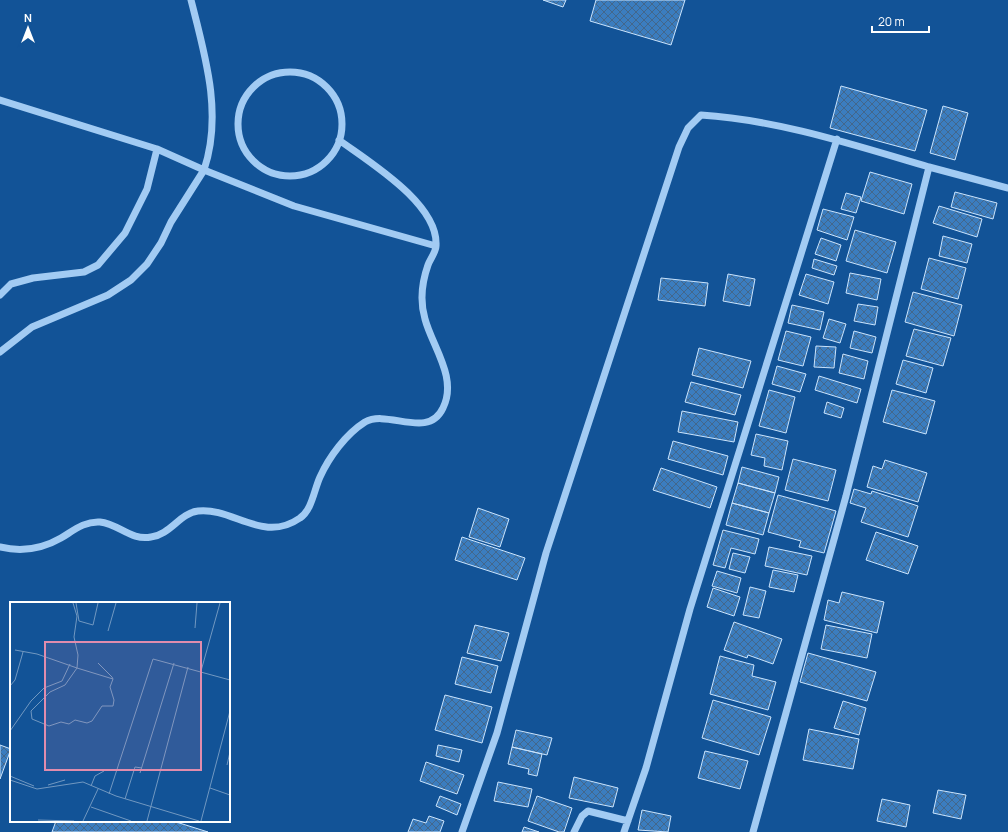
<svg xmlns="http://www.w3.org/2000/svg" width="1008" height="832" viewBox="0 0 1008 832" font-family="Manrope,sans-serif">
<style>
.building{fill:url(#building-cross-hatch);stroke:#cae4fd}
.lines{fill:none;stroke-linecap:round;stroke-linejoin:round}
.minor{stroke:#a2cbf3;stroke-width:7}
.inset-road{fill:none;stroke:#7198c1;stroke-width:1}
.view{fill:#e08cad;fill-opacity:0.15;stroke:#e08cad;stroke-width:2}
.inset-edge{fill:none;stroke:#fff;stroke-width:2}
</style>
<defs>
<pattern id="building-cross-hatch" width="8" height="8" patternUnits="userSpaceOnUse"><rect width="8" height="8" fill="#3b7dbf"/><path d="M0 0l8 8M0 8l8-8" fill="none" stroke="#43678b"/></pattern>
</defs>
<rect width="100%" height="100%" fill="#125397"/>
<path class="building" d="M 543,0 L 566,0 L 563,7 Z
M 596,0 L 685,0 L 671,45 L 590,21 Z
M 841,86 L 927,110 L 915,151 L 830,128 Z
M 943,106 L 968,113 L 955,160 L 930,153 Z
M 870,172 L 912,184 L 904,214 L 861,201 Z
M 955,192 L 997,203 L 993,219 L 951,207 Z
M 846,193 L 861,197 L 856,213 L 841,209 Z
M 939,206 L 982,219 L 977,237 L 933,223 Z
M 823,209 L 854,217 L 847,240 L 817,230 Z
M 855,230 L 896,242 L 887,273 L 846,261 Z
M 943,236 L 972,244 L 967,263 L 939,256 Z
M 821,238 L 841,245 L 836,261 L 815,254 Z
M 929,258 L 966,268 L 958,299 L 921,289 Z
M 814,259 L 837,266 L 834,275 L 812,268 Z
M 850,273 L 881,279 L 877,300 L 846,293 Z
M 728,274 L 755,279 L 750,306 L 723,301 Z
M 806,274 L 834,282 L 828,304 L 799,295 Z
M 661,278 L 708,283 L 705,306 L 658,300 Z
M 913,292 L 962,305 L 954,336 L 905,322 Z
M 858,304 L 878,307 L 875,325 L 854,321 Z
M 792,305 L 824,312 L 820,330 L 788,323 Z
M 829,319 L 846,324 L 840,343 L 823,338 Z
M 914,329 L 951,338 L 943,366 L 906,356 Z
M 786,331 L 811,337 L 803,366 L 778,360 Z
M 854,331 L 876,337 L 872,353 L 850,348 Z
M 816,346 L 836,347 L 834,368 L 814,367 Z
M 699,348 L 751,361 L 743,388 L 692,375 Z
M 843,354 L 868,361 L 864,379 L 839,373 Z
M 903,360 L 933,368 L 926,393 L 896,384 Z
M 777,366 L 806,374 L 800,392 L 772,384 Z
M 819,376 L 861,389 L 857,403 L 815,390 Z
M 691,382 L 741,395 L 735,415 L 685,402 Z
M 769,390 L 795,397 L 786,433 L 759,426 Z
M 892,390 L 935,401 L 926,434 L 883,422 Z
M 827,402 L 844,408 L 841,418 L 824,413 Z
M 682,411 L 738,422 L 734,442 L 678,432 Z
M 756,434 L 788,441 L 782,470 L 764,466 L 765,458 L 751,455 Z
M 673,441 L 728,456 L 723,475 L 668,459 Z
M 793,459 L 836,470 L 828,501 L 785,490 Z
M 885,460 L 927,473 L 918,502 L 867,487 L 873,466 L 882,469 Z
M 742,467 L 779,477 L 775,493 L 738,483 Z
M 661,468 L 717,487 L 710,508 L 653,490 Z
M 738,483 L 775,493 L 769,513 L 732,503 Z
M 854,489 L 871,494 L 872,491 L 918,506 L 908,537 L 861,522 L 866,508 L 850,503 Z
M 778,495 L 836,511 L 824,553 L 799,547 L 801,541 L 768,532 Z
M 732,503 L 769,513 L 763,535 L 726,525 Z
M 478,508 L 509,519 L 500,547 L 469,537 Z
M 723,530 L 759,539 L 755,554 L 731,548 L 725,568 L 713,565 Z
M 876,532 L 918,546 L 908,574 L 866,560 Z
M 462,537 L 525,558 L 517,580 L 455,560 Z
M 769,547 L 812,556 L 807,575 L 765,566 Z
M 733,553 L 750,557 L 745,573 L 729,569 Z
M 773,570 L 798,575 L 794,592 L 769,587 Z
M 717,571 L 741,578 L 737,593 L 712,586 Z
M 750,587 L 766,591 L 759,618 L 743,615 Z
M 713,588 L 740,597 L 734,616 L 707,607 Z
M 842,592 L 884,602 L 877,633 L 824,620 L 828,600 L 839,603 Z
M 734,622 L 782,639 L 773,664 L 748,655 L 747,658 L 724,650 Z
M 475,625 L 509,633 L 501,661 L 467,653 Z
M 826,625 L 872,634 L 867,658 L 821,649 Z
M 808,653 L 876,672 L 867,701 L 800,682 Z
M 720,656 L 754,665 L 752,676 L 776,682 L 768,710 L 710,694 Z
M 462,657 L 498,666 L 491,693 L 455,684 Z
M 445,695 L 492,707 L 482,743 L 435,730 Z
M 713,700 L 771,717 L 759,755 L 702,738 Z
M 843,701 L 866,708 L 859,735 L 834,728 Z
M 809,729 L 859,739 L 853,769 L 803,760 Z
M 516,730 L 552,738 L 547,755 L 512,747 Z
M 0,745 L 11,749 L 0,779 Z
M 438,745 L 462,750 L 459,762 L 436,756 Z
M 512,747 L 542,754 L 537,776 L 528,774 L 529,769 L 508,764 Z
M 705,751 L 748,761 L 740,789 L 698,778 Z
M 426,762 L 464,775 L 457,794 L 420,781 Z
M 574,777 L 618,788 L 613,807 L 569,798 Z
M 498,782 L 532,789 L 528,807 L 494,801 Z
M 938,790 L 966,795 L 961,819 L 933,813 Z
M 440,796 L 461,804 L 457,815 L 436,806 Z
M 537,796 L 572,808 L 564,832 L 559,832 L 528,821 Z
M 882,799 L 910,805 L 906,827 L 877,821 Z
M 642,810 L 671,816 L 668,832 L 638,830 Z
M 429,816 L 444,821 L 440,832 L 408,832 L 413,819 L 426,823 Z
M 56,821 L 173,821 L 208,832 L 52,832 Z
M 524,827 L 539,832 L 522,832 Z"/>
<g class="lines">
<path class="minor" d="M238 124a52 52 0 1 1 104 0a52 52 0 1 1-104 0Z
M 0,100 L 157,149 L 204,170 C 223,114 205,55 191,0
M 0,295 L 11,284 L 33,278 L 84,272 L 98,265 L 125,233 L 147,189 L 157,149
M 0,352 L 32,327 L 108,295 L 131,280 L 147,264 L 161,243 L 171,222 L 204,170 L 294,206 L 436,246
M 0,547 C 21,552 42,549 61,538 C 73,531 84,521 100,522 C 119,524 131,541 151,537 C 170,535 180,513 198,511 C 233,507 263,544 300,518 C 312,510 314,490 320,477 C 329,457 346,434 365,422 C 388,409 428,440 443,408 C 458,378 432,346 425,319 C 420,302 422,282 428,265 C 430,259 436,252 436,246 C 439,204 369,162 339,140
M 462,832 L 497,733 L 546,553 L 679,147 L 688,128 L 701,115 C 779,120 854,145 929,167 C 955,174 982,181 1008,188
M 574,832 L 582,816 L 588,811 L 628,821
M 624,832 L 646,768 L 690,609 L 837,139
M 753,832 L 846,496 L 929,167"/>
</g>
<g transform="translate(10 602)">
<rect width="220" height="220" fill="#125397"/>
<path class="inset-road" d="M 66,1 L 69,19 L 83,23 L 88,1M 185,26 L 187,1M 98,29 L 106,1M 5,48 L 27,52 L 67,66 L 68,53 L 64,35 L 67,14 L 63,1M 88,61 L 102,75 L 103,77 L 100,85 L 104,98 L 103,104 L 92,104 L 82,119 L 77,121 L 65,118 L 59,122 L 51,120 L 39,124 L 22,117 L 21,109 L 40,90 L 55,83 L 67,66 L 103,77M 191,69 L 210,1M 0,84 L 5,78 L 13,50M 0,129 L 21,99 L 34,86 L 52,79 L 60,62M 217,163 L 220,150M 130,171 L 164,61M 0,174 L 24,184M 0,178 L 27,187 L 73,180 L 106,194 L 189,219M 38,183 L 55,178M 81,184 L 85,174 L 94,169M 200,186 L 220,193M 99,192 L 143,57 L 220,78M 115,197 L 125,165 L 132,166M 81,205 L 121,219M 28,218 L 64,219M 73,219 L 88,187M 137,219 L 178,65M 191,219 L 220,109"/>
<path class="view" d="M 35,40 L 191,40 L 191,168 L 35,168 Z"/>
<rect width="220" height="220" class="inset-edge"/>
</g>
<g transform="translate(28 28)" stroke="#125397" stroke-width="3" paint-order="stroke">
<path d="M0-3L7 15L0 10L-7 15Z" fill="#ffffff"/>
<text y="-6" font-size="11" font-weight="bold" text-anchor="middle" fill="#ffffff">N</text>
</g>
<path d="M872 26v6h57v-6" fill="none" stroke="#ffffff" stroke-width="2"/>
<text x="878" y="26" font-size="12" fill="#ffffff" stroke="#125397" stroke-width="3" paint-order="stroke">20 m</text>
</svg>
